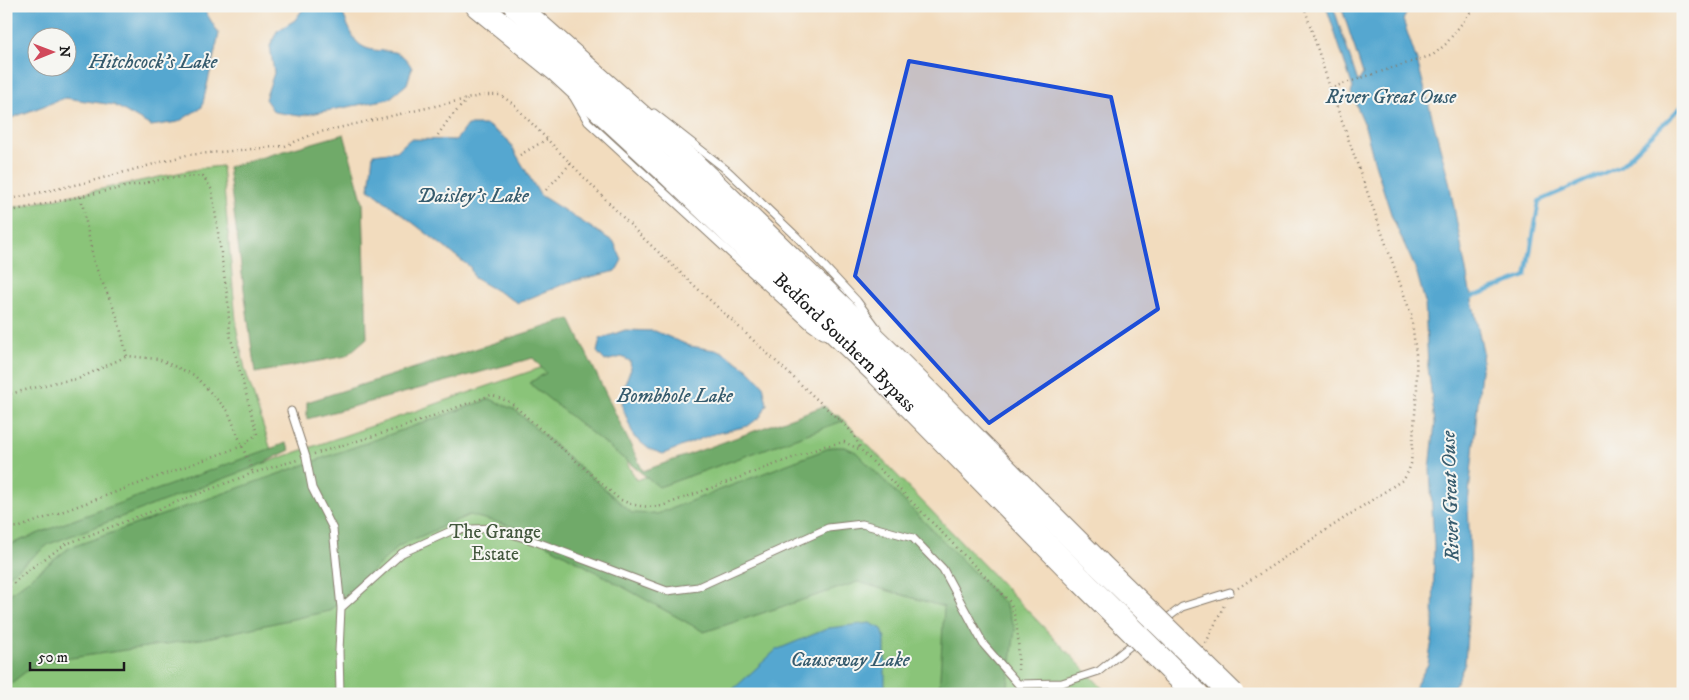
<svg xmlns="http://www.w3.org/2000/svg" width="1689" height="700" viewBox="0 0 1689 700" font-family="'IM FELL DW Pica',serif">
<style>
.green{fill:#8ac479;stroke:#53704a}
.forest{fill:#6faa69;stroke:#466342}
.water{fill:#55a7d0;stroke:#386276;fill-rule:evenodd}
.lines{fill:none;stroke-linecap:round;stroke-linejoin:round}
.stream{stroke:#55a7d0;stroke-width:4}
.service-casing{stroke:#877c6d;stroke-width:9}
.trunk-casing{stroke:#877c6d;stroke-width:26}
.path{stroke:#877c6d;stroke-width:2.5;stroke-dasharray:1 4;stroke-linecap:butt}
.service{stroke:#fff;stroke-width:7}
.trunk{stroke:#fff;stroke-width:24}
.trunk-bridge-casing{stroke:#877c6d;stroke-width:26;stroke-linecap:butt}
.trunk-bridge{stroke:#fff;stroke-width:24}
.marked{fill:#1d4ed8;fill-opacity:0.2;stroke:#1d4ed8;stroke-width:4;stroke-linejoin:round}
.labels{text-anchor:middle;dominant-baseline:central;stroke-width:4;stroke-linejoin:round;paint-order:stroke}
.street-label{font-size:19px;fill:#1c1c1c;stroke:#f6f6f2}
.park-label{font-size:19px;fill:#42573d;stroke:#f6f6f2}
.water-label{font-size:20px;font-style:italic;fill:#365b6d;stroke:#f6f6f2}
</style>
<rect width="100%" height="100%" fill="#f6f6f2"/>
<filter id="ink" filterUnits="userSpaceOnUse"><feTurbulence type="fractalNoise" baseFrequency=".02" numOctaves="2"/><feDisplacementMap in="SourceGraphic" scale="10" xChannelSelector="R" yChannelSelector="G"/><feConvolveMatrix kernelMatrix="1 2 1 2 8 2 1 2 1" color-interpolation-filters="sRGB"/></filter>
<filter id="wash" filterUnits="userSpaceOnUse"><feTurbulence type="fractalNoise" baseFrequency=".0096" numOctaves="4" result="noise"/><feDisplacementMap in="SourceGraphic" scale="20" xChannelSelector="R" yChannelSelector="G"/><feGaussianBlur stdDeviation="1.12" result="paint"/><feColorMatrix in="noise" values="0 0 0 0 0 0 0 0 0 0 0 0 0 0 0 0 0 1.4 0 .05"/><feComposite in="paint" operator="in"/></filter>
<g filter="url(#wash)">
<rect width="100%" height="100%" fill="#f2dcbe"/>
<path class="green" d="M 222,166 L 237,331 L 245,369 L 271,450 L 42,540 L 572,357 L 636,480 L 838,414 L 1108,694 L 6,694 L 6,209 L 202,168 Z"/>
<path class="forest" d="M 344,134 L 363,203 L 367,338 L 346,356 L 255,373 L 228,167 Z
M 570,319 L 643,471 L 824,406 L 843,421 L 659,487 L 529,383 L 546,373 L 533,358 L 307,419 L 307,402 Z
M 490,399 L 515,410 L 632,513 L 657,514 L 832,447 L 845,447 L 856,452 L 1005,604 L 1015,629 L 1007,694 L 939,694 L 944,607 L 858,582 L 704,632 L 515,527 L 469,515 L 399,546 L 329,611 L 207,638 L 37,663 L 6,687 L 6,597 L 69,548 Z
M 286,443 L 290,450 L 255,467 L 49,544 L 6,578 L 6,546 L 65,523 Z
M 1029,689 L 1103,692 L 1104,694 L 1027,694 Z"/>
<path class="water" d="M 6,6 L 202,6 L 219,34 L 202,107 L 178,122 L 151,126 L 114,105 L 65,98 L 6,120 ZM 38,38 L 68,38 L 68,68 L 38,68 Z
M 305,6 L 340,6 C 343,14 352,37 357,42 C 375,60 397,39 412,68 L 407,84 L 389,99 L 300,116 L 274,112 L 265,99 L 274,73 L 270,46 L 277,31 L 295,20 Z
M 1326,6 L 1333,6 L 1358,82 L 1363,74 L 1341,6 L 1403,6 L 1406,14 L 1403,20 L 1418,64 L 1449,181 L 1469,286 L 1483,351 L 1468,504 L 1471,577 L 1465,663 L 1451,694 L 1411,694 L 1428,664 L 1433,634 L 1434,546 L 1430,469 L 1435,423 L 1428,367 L 1425,302 L 1416,270 L 1392,217 L 1375,164 L 1364,123 L 1351,93 L 1353,88 Z
M 467,125 L 487,125 L 508,140 L 540,195 L 614,242 L 622,260 L 616,271 L 569,282 L 518,303 L 474,278 L 470,267 L 369,189 L 373,154 L 397,151 L 410,139 L 456,140 Z
M 625,330 L 655,331 L 690,346 L 721,351 L 748,369 L 763,385 L 767,404 L 761,416 L 748,426 L 710,435 L 663,454 L 649,449 L 634,437 L 622,406 L 624,385 L 631,369 L 630,361 L 622,357 L 605,361 L 597,352 L 600,339 Z
M 870,623 L 882,629 L 885,639 L 885,694 L 728,694 L 776,650 L 829,628 Z"/>
<g class="lines">
<path class="stream" d="M 1677,6 L 1683,28
M 1467,299 L 1526,276 L 1539,201 L 1620,166 L 1683,105"/>
</g>
</g>
<g filter="url(#ink)">
<g class="lines">
<defs>
<path id="service" d="M 574,98 L 588,122 L 753,274 L 810,326 L 823,335
M 654,113 L 728,171 L 796,236 L 857,301 L 877,328
M 291,411 L 306,457 L 312,488 L 333,529 L 341,608 L 339,651 L 340,694
M 341,608 L 402,553 L 453,530 L 493,528 L 537,542 L 667,591 L 698,587 L 828,528 L 862,524 L 913,538 L 943,569 L 984,645 L 1018,684 L 1062,683 L 1099,671 L 1130,646 L 1182,607 L 1230,592"/>
<g id="trunk">
<path id="s1" d="M 478,6 L 557,70 L 662,167 L 875,370 L 1083,582"/>
<path d="M 516,6 L 677,149 L 890,355 L 1099,564"/>
</g>
</defs>
<use href="#service" class="service-casing"/>
<use href="#trunk" class="trunk-casing"/>
<path class="path" d="M 1304,6 L 1330,88
M 438,135 L 449,119 L 467,100
M 520,155 L 547,139
M 546,190 L 571,163
M 81,197 L 94,263 L 117,316 L 127,356 L 158,359 L 194,375 L 228,411 L 253,473
M 6,200 L 88,182 L 187,155 L 285,146 L 316,133 L 484,95 L 500,95 L 512,103 L 641,236 L 852,432 L 861,449
M 6,212 L 168,178 L 203,176 L 212,190 L 228,302 L 230,335 L 257,434 L 242,446 L 20,527 L 6,528
M 6,395 L 57,382 L 78,379 L 127,356
M 314,454 L 400,428 L 491,395 L 510,402 L 619,499 C 633,506 646,508 662,506 L 825,446 L 844,442 L 861,450 L 1010,602 C 1019,626 1019,645 1018,670
M 1238,588 L 1404,479 L 1408,472 L 1411,464 L 1417,389 L 1416,354 L 1411,314 L 1330,88 L 1433,55 L 1446,44 L 1475,6
M 6,590 L 27,571 L 66,544 L 253,473 L 297,460
M 1206,643 L 1225,603"/>
<use href="#service" class="service"/>
<use href="#trunk" class="trunk"/>
<defs>
<path id="trunk-bridge" d="M 1099,564 L 1232,694
M 1083,582 L 1196,694"/>
</defs>
<use href="#trunk-bridge" class="trunk-bridge-casing"/>
<use href="#trunk-bridge" class="trunk-bridge"/>
</g>
</g>
<path class="marked" d="M 909,61 L 1111,97 L 1158,309 L 989,423 L 855,276 Z"/>
<g class="labels">
<g class="street-label">
<text stroke="none"><textPath href="#s1" startOffset="498">Bedford Southern Bypass</textPath></text>
</g>
<g class="park-label">
<text x="495" y="532">The Grange<tspan x="495" dy="22">Estate</tspan></text>
</g>
<g class="water-label">
<text x="153" y="62">Hitchcock's Lake</text>
<text x="1391" y="97">River Great Ouse</text>
<text x="473" y="196">Daisley's Lake</text>
<text x="675" y="396">Bombhole Lake</text>
<text transform="translate(1451 496) rotate(-92)">River Great Ouse</text>
<text x="850" y="660">Causeway Lake</text>
</g>
</g>
<rect width="1689" height="700" fill="none" stroke="#f6f6f2" stroke-width="25"/>
<g transform="translate(52 52) rotate(89)"><circle r="24" fill="#f6f6f2" stroke="#9f9f9c"/>
<path d="M0-4L9 19L0 12L-9 19Z" fill="#d1495b"/>
<text y="-8" font-size="14" font-weight="bold" text-anchor="middle" fill="#1c1c1c">N</text>
</g>
<path d="M30 662v8h94v-8" fill="none" stroke="#1c1c1c" stroke-width="2.5"/>
<text x="38" y="662" font-size="15" fill="#1c1c1c" stroke="#f6f6f2" stroke-width="4" paint-order="stroke">50 m</text>
</svg>
